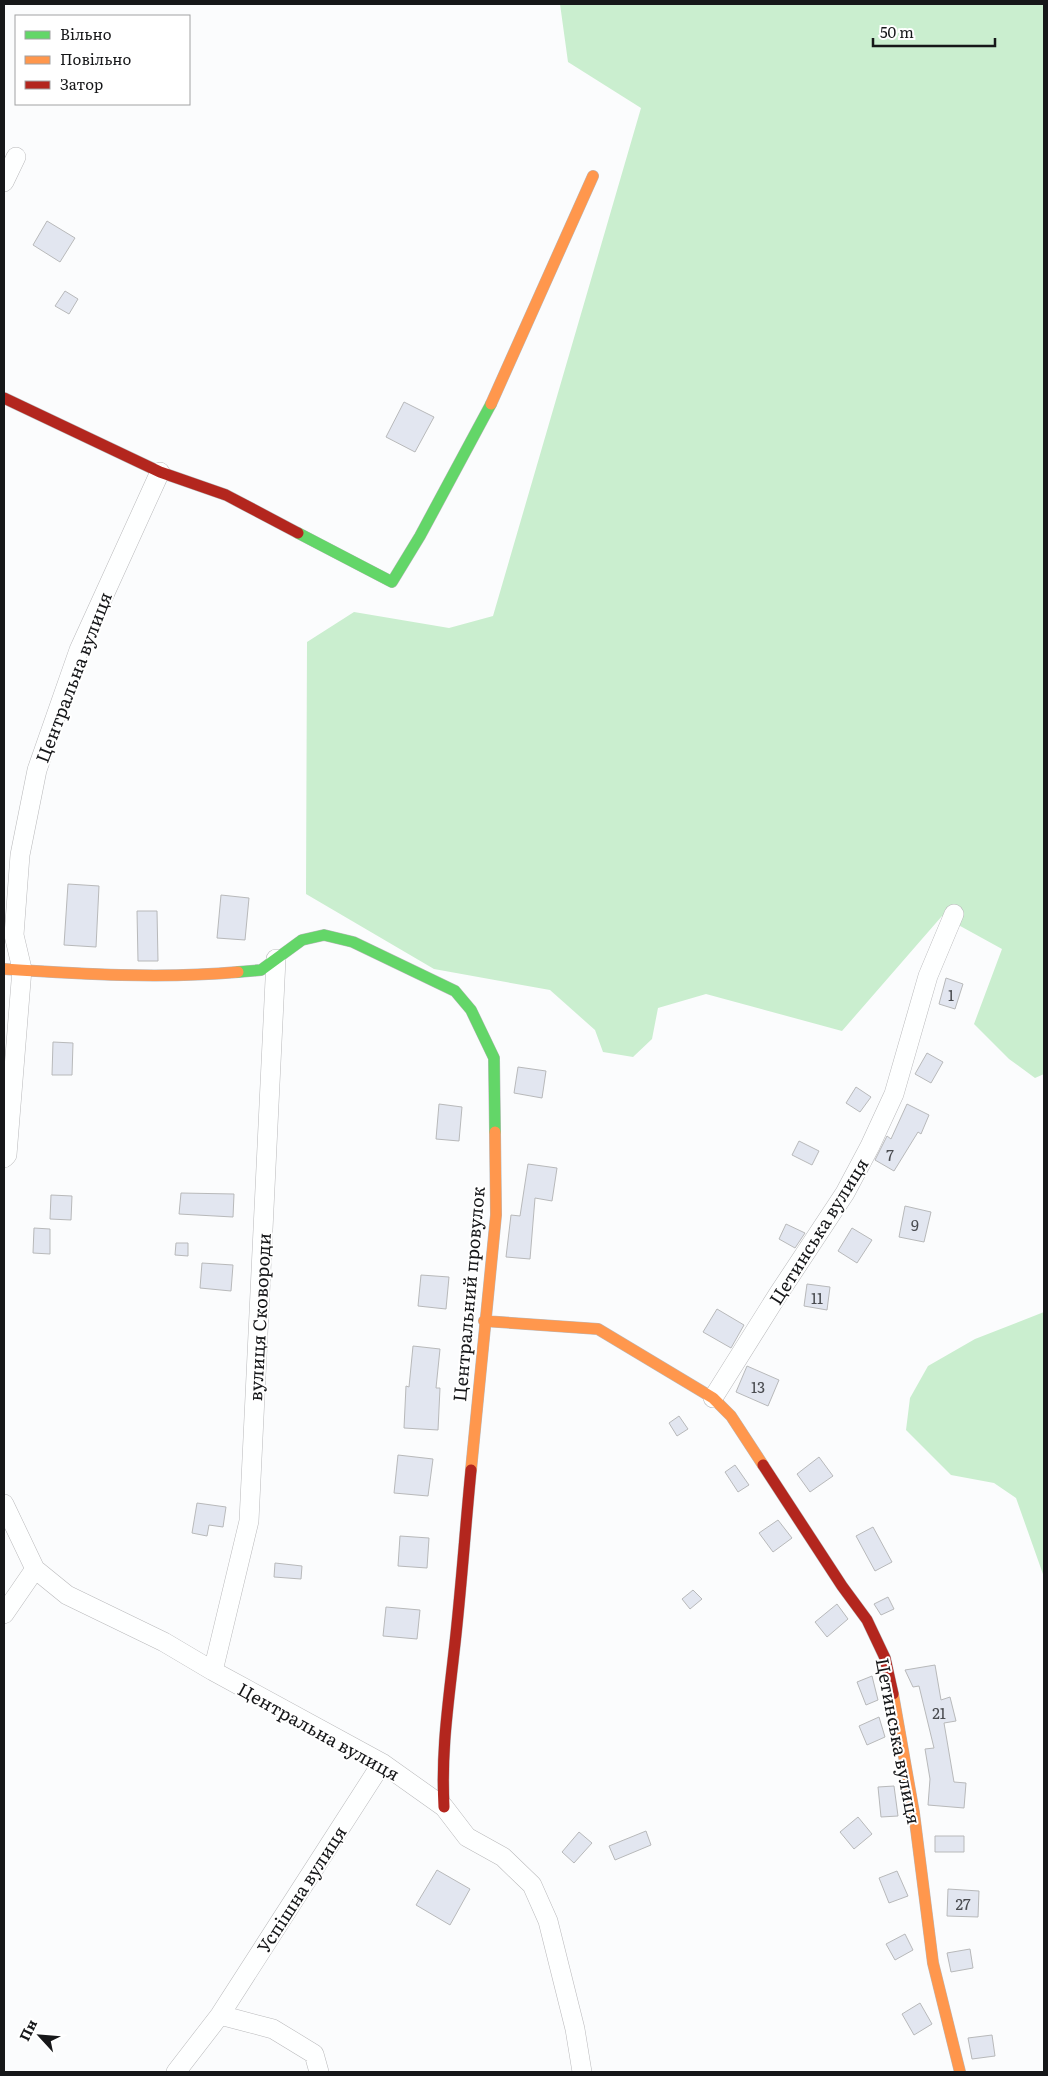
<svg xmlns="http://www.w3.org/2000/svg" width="1048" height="2076" viewBox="0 0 1048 2076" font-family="Literata,serif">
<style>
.green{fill:#caeecf}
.building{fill:#e2e6f0;stroke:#b8b9ba}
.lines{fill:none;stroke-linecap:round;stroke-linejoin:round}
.street-casing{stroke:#b9b9bb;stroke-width:20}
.fast-casing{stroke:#b9b9bb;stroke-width:12}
.slow-casing{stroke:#b9b9bb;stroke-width:12}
.jam-casing{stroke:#b9b9bb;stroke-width:12}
.street{stroke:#feffff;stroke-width:19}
.fast{stroke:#63d668;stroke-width:11}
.slow{stroke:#ff974d;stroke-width:11}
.jam{stroke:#b3261e;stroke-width:11}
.labels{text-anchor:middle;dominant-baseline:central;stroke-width:4;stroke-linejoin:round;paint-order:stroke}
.number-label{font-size:15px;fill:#494b4f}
.street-label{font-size:18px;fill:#161719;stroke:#fff}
</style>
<rect width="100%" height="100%" fill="#fbfcfd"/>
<path class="green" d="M 560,4 L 1044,4 L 1044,1074 L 1035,1078 L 1009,1059 L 974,1024 L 1002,949 L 942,916 L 842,1031 L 706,994 L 658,1008 L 652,1039 L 633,1057 L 603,1052 L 595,1030 L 550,990 L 434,969 L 306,894 L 307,642 L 354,612 L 449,628 L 493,616 L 641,108 L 568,62 Z
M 1044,1312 L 1044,1577 L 1016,1498 L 994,1483 L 951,1475 L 906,1430 L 910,1398 L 928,1366 L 975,1339 Z"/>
<path class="building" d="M 47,221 L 75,238 L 60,262 L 33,245 Z
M 65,291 L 78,299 L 69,314 L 55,306 Z
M 404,402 L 434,417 L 415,452 L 386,437 Z
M 68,884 L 99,886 L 96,947 L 64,945 Z
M 221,895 L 249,898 L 245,940 L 217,938 Z
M 137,911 L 157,911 L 158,961 L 138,961 Z
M 946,978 L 963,984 L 955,1009 L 939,1004 Z
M 53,1042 L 73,1043 L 72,1075 L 52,1075 Z
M 927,1053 L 943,1062 L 931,1083 L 915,1074 Z
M 518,1067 L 546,1071 L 542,1098 L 514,1093 Z
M 856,1087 L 871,1097 L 860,1112 L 846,1103 Z
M 439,1104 L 462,1107 L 459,1141 L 436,1139 Z
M 907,1104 L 929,1115 L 921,1134 L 918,1132 L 894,1171 L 875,1160 L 887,1136 L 891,1139 Z
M 799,1141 L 819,1151 L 812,1165 L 792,1155 Z
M 528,1164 L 557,1168 L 552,1201 L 535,1198 L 530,1259 L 506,1257 L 511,1215 L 520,1216 Z
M 181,1193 L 234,1194 L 233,1217 L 179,1214 Z
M 51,1195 L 72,1196 L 71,1220 L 50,1219 Z
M 905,1206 L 931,1212 L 924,1242 L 899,1237 Z
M 786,1224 L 805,1233 L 795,1248 L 779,1239 Z
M 34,1228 L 50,1229 L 50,1254 L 33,1253 Z
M 852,1228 L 872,1240 L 857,1263 L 838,1251 Z
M 176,1243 L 188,1243 L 188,1256 L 175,1255 Z
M 202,1263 L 233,1265 L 231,1291 L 200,1288 Z
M 421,1275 L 449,1277 L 446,1309 L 418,1306 Z
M 807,1284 L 830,1287 L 827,1310 L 804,1306 Z
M 717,1309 L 744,1325 L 731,1348 L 703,1332 Z
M 413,1346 L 440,1349 L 436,1388 L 440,1388 L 438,1430 L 404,1428 L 406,1386 L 409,1387 Z
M 747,1366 L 779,1380 L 768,1406 L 736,1392 Z
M 679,1416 L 688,1429 L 677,1436 L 669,1423 Z
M 398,1455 L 433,1459 L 428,1496 L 394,1493 Z
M 819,1457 L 833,1476 L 810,1492 L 797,1474 Z
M 735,1465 L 749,1485 L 738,1492 L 725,1472 Z
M 197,1503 L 226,1507 L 223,1527 L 209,1525 L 207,1536 L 192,1533 Z
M 778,1520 L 792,1538 L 773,1552 L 759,1533 Z
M 873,1527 L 892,1562 L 875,1571 L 856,1536 Z
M 400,1536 L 429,1538 L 427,1568 L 398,1566 Z
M 275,1563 L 302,1566 L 301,1579 L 274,1577 Z
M 693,1590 L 702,1599 L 690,1609 L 682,1599 Z
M 888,1597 L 894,1609 L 881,1615 L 874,1604 Z
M 837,1604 L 848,1619 L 827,1637 L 815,1622 Z
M 386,1607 L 420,1610 L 417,1639 L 383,1636 Z
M 935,1665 L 941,1700 L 950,1697 L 956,1721 L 944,1723 L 954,1782 L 966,1783 L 964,1808 L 928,1805 L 930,1779 L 925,1749 L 934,1748 L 919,1686 L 913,1687 L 905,1670 Z
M 872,1676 L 878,1700 L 866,1705 L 857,1682 Z
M 879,1717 L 885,1737 L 867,1745 L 859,1726 Z
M 894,1786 L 898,1816 L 881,1817 L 878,1787 Z
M 858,1817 L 872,1834 L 854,1849 L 840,1832 Z
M 646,1831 L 651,1845 L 615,1860 L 609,1846 Z
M 579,1832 L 592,1843 L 574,1863 L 562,1852 Z
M 935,1836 L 964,1836 L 964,1852 L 935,1852 Z
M 437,1870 L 470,1889 L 450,1925 L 416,1905 Z
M 897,1871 L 908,1896 L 889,1903 L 879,1878 Z
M 948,1889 L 979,1891 L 978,1917 L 947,1916 Z
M 905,1934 L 913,1950 L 895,1960 L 886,1944 Z
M 970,1949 L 973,1968 L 951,1972 L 947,1953 Z
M 920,2003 L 932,2024 L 914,2035 L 902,2014 Z
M 992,2035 L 995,2056 L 972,2059 L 968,2038 Z"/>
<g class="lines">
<defs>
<path id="street" d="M 4,182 L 16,157
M 4,1158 L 7,1155 L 22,969 L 14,935 L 20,855 L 37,770 L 79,650 L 160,472
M 713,1398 L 777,1296 L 845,1193 L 870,1146 L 894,1094 L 928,976 L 954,914
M 4,1504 L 35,1569 L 67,1595 L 164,1642 L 213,1671 L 382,1763 L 444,1807 L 467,1837 L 503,1857 L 532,1885 L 548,1921 L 575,2029 L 582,2072
M 4,1614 L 35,1569
M 213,1671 L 249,1521 L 276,959
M 220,2015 L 273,2029 L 314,2054 L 319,2072
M 176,2072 L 220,2015 L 382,1763"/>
<path id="fast" d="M 298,533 L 392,582 L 420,536 L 491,404
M 238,972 L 261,970 L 302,940 L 324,935 L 353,942 L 455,991 L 471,1010 L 494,1058 L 495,1132"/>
<path id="slow" d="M 491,404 L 593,176
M 4,969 C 82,974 160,979 238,972
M 484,1321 L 598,1329 L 713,1398 L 731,1416 L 763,1465
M 471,1470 L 496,1215 L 495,1132
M 893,1694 L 914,1813 L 933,1963 L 960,2072"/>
<path id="jam" d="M 4,398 L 160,472 L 226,495 L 298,533
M 763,1465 L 842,1586 L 867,1620 L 885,1658 L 893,1694
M 444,1807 C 441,1752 448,1706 454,1652 C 461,1592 465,1531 471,1470"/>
</defs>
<use href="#street" class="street-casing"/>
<use href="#fast" class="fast-casing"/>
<use href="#slow" class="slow-casing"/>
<use href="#jam" class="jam-casing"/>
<use href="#street" class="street"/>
<use href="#fast" class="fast"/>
<use href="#slow" class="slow"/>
<use href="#jam" class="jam"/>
</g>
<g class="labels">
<g class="number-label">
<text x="951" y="994">1</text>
<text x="890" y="1154">7</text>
<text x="915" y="1224">9</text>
<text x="817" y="1297">11</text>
<text x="758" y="1386">13</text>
<text x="939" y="1712">21</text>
<text x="963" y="1903">27</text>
</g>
<g class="street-label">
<text transform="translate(73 677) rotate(-69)">Центральна вулиця</text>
<text transform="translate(818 1231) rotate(-58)">Цетинська вулиця</text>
<text transform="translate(468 1294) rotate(-85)">Центральний провулок</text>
<text transform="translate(259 1317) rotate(-87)">вулиця Сковороди</text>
<text transform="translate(319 1731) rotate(29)">Центральна вулиця</text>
<text transform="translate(899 1741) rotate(79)">Цетинська вулиця</text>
<text transform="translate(301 1889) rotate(-57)">Успішна вулиця</text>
</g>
</g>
<rect width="1048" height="2076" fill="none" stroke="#161719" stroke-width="10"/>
<rect x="15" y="15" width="175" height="90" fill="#ffffff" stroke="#a2a2a3"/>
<rect x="25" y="31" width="25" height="8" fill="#63d668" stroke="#a2a2a3"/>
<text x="60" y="40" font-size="15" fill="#161719">Вільно</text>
<rect x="25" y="56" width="25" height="8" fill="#ff974d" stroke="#a2a2a3"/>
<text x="60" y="65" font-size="15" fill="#161719">Повільно</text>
<rect x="25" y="81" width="25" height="8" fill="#b3261e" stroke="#a2a2a3"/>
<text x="60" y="90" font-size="15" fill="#161719">Затор</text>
<g transform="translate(40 2036) rotate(296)" stroke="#ffffff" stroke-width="4" paint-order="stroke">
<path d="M0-4L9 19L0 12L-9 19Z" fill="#161719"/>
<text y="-8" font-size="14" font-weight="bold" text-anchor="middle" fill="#161719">Пн</text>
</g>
<path d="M873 38v8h122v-8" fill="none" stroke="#161719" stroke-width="2.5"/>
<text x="880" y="38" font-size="15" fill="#161719" stroke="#ffffff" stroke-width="4" paint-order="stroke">50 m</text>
</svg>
